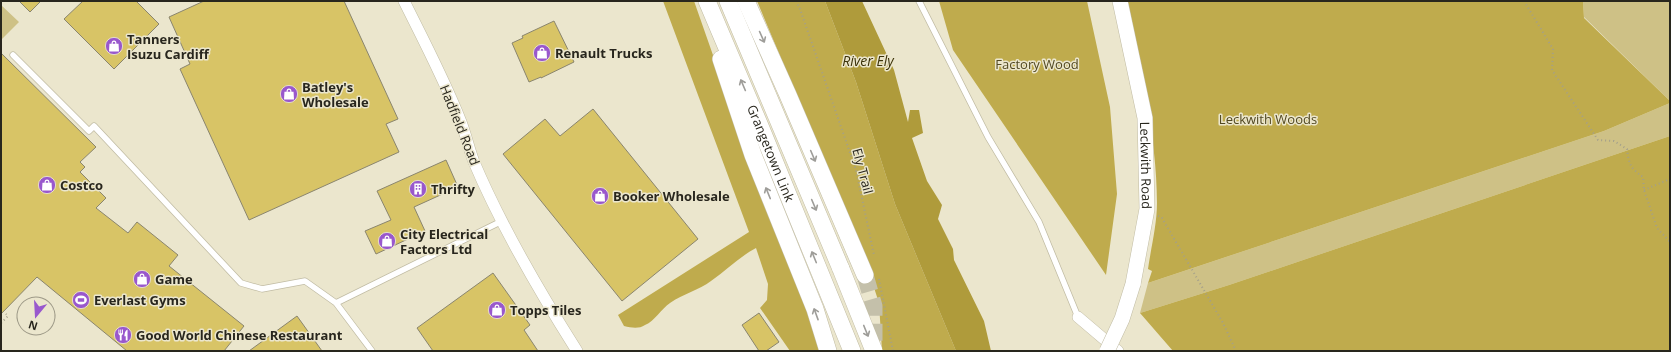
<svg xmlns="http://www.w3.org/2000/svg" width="1671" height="352" viewBox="0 0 1671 352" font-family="'Open Sans',sans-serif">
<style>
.green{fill:#cec186}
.forest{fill:#bfab4d}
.water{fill:#af9b3b}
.building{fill:#d8c466;stroke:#8a856e}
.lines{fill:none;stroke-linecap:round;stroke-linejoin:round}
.primary-tunnel{stroke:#c4c0aa;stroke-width:17;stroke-dasharray:17 8;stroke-linecap:butt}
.service-casing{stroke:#c1bca4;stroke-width:7}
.minor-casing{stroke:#c1bca4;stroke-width:12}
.secondary-casing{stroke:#c1bca4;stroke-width:16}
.primary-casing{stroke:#c1bca4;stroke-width:18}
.path{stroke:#a39f8c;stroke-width:2;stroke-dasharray:1 3;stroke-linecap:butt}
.service{stroke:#fff;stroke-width:5.5}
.minor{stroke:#fff;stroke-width:11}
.secondary{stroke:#fff;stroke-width:15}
.primary{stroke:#fff;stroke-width:17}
.secondary-bridge-casing{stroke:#c1bca4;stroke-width:16;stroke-linecap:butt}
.primary-bridge-casing{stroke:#c1bca4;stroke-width:18;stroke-linecap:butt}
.secondary-bridge{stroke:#fff;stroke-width:15}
.primary-bridge{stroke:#fff;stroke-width:17}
.oneway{stroke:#9e9d99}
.labels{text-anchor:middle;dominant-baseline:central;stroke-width:3;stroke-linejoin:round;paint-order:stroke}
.poi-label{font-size:13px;font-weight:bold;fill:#28261d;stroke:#ebe6cd;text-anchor:start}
.park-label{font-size:13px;fill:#514821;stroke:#ebe6cd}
.street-label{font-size:13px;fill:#28261d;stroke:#ebe6cd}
.water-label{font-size:14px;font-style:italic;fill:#3c3309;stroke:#ebe6cd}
</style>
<rect width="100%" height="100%" fill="#ebe6cd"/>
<path class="green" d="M 1583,1 L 1670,1 L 1670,101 L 1584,17 Z
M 1,5 L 19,22 L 1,40 Z
M 1670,103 L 1670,136 L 1229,285 L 1140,313 L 1148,283 L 1604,131 Z"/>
<path class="forest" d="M 663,1 L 694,1 L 721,78 L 822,351 L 790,351 L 760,308 L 767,300 L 768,284 L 756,248 C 739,257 727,270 711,281 C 699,290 683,294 670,303 C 661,309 655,321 645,325 C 639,329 632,328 624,326 L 618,315 L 749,232 Z
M 757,1 L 825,1 L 856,82 L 895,204 L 956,351 L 882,351 L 879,303 L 863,254 Z
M 939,1 L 1087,1 L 1110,107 L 1117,194 L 1106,275 L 953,50 Z
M 1125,1 L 1583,1 L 1584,18 L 1670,101 L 1670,103 L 1604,131 L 1148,283 L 1152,271 L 1148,269 C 1151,248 1157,224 1157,203 C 1157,134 1139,68 1125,1 Z
M 1670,136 L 1670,351 L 1173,351 L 1140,313 L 1229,285 Z"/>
<path class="water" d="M 825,1 L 862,1 L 894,70 L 908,122 L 910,110 L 919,110 L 923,133 L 912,138 L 927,181 L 942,205 L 938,219 L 953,249 L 954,260 L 984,321 L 991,351 L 956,351 L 895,204 L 856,82 Z"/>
<path class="building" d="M 19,1 L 41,1 L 30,12 Z
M 83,1 L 136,1 L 159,24 L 114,69 L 64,19 Z
M 204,1 L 344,1 L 398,119 L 386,124 L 399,152 L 249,220 L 180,69 L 190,64 L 169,17 Z
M 554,21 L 574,62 L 541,78 L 541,77 L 529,82 L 512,43 L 523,38 L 522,36 Z
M 1,53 L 96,147 L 80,162 L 85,167 L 80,172 L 106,198 L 96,208 L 128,233 L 137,222 L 178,255 L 169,266 L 244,326 L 224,351 L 127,351 L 37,277 L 1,314 Z
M 593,109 L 698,239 L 622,301 L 503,154 L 545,119 L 560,136 Z
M 446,160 L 458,187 L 414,207 L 425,231 L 376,254 L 365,231 L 391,220 L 377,191 Z
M 493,273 L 530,325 L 524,330 L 538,351 L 433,351 L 417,328 Z
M 759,313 L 779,342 L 766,351 L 759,351 L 742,325 Z
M 297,316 L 322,351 L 249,351 Z"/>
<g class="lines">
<path class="primary-tunnel" d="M 865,275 L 874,306 L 874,341 L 873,351"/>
<defs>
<path id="service" d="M 919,1 L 988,137 L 1039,222 L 1078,317
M 13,55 L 89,131 L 94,126 L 241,283 L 262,289 L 305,281 L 336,303 L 372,351
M 336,303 L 502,221"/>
<path id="minor" d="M 404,1 C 424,41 445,81 461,122 C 466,135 469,149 474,162 C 502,228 539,291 577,351
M 1078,317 L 1118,351"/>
<g id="secondary">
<path id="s1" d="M 1120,1 L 1145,118 L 1147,209 L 1133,284"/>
</g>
<g id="primary">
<path id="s2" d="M 707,1 L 760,126 L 852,351"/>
<path d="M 728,1 L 841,269"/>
<path d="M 746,1 L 788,95 L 865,275"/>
<path d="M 721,59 L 753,155 L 815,309 L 828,351"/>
</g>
</defs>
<use href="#service" class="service-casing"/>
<use href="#minor" class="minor-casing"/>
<use href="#secondary" class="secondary-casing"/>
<use href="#primary" class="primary-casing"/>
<path class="path" d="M 796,1 L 800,9 L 856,170 L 874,255
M 1524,1 L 1553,49 L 1552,70 L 1598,140 L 1614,141 L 1627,149 C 1629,164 1630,168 1643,177 L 1644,190 L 1657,228 L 1670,242
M 1644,190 L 1670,179
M 1158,216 L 1162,218 L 1223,323 L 1236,351
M 879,279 L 893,351
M 1,323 L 8,316 L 6,314"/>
<use href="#service" class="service"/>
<use href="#minor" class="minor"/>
<use href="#secondary" class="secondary"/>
<use href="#primary" class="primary"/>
<defs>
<path id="secondary-bridge" d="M 1107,351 L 1122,319 L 1133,284"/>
<path id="primary-bridge" d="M 841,269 L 874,351"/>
</defs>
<use href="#secondary-bridge" class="secondary-bridge-casing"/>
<use href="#primary-bridge" class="primary-bridge-casing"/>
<use href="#secondary-bridge" class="secondary-bridge"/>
<use href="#primary-bridge" class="primary-bridge"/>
</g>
<defs><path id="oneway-shaft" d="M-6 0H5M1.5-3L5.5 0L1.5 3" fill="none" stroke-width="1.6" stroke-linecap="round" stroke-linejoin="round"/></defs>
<g class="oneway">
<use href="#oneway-shaft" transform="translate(762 37) rotate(66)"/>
<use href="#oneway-shaft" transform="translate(743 85) rotate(-113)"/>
<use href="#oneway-shaft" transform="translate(813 156) rotate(67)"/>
<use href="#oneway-shaft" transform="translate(768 193) rotate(-112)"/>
<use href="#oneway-shaft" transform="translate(814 205) rotate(67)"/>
<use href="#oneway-shaft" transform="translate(814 257) rotate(-112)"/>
<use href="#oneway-shaft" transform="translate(816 314) rotate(-110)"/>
<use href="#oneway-shaft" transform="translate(866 331) rotate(68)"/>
</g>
<defs>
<symbol id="shop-disc" viewBox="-11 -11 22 22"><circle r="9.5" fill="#9958cd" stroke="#ebe6cd"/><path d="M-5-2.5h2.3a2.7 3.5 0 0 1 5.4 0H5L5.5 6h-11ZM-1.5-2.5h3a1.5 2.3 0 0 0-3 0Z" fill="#fff"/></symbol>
<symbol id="building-disc" viewBox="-11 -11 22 22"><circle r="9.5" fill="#9958cd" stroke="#ebe6cd"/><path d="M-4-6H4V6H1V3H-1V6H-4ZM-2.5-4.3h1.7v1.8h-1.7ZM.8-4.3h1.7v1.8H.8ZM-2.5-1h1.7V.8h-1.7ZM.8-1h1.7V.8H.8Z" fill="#fff"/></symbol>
<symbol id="stadium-disc" viewBox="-11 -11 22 22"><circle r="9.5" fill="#9958cd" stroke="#ebe6cd"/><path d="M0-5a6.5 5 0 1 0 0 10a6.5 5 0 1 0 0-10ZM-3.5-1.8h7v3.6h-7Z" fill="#fff"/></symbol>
<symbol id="restaurant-disc" viewBox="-11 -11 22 22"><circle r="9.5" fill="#9958cd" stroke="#ebe6cd"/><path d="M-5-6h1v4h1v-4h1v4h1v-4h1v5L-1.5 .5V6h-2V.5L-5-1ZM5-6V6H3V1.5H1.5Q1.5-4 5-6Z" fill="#fff"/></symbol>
</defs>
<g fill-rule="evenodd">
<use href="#shop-disc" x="104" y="36" width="20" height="20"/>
<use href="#shop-disc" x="532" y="43" width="20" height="20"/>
<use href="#shop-disc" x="279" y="84" width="20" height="20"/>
<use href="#shop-disc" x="37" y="175" width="20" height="20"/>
<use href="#building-disc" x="408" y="179" width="20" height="20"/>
<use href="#shop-disc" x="590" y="186" width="20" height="20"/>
<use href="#shop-disc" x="377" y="231" width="20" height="20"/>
<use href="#shop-disc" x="132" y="269" width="20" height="20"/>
<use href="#stadium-disc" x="71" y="290" width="20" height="20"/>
<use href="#shop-disc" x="487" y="300" width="20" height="20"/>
<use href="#restaurant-disc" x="113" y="325" width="20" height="20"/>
</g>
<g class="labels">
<g class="poi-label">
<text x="127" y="39">Tanners<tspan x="127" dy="15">Isuzu Cardiff</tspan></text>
<text x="555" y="53">Renault Trucks</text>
<text x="302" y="87">Batley's<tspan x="302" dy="15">Wholesale</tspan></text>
<text x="60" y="185">Costco</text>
<text x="431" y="189">Thrifty</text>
<text x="613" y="196">Booker Wholesale</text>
<text x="400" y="234">City Electrical<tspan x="400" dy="15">Factors Ltd</tspan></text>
<text x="155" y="279">Game</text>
<text x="94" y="300">Everlast Gyms</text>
<text x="510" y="310">Topps Tiles</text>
<text x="136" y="335">Good World Chinese Restaurant</text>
</g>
<g class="park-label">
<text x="1037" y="64">Factory Wood</text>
<text x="1268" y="119">Leckwith Woods</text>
</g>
<g class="street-label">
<text transform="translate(460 125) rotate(68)">Hadfield Road</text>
<text stroke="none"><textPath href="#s2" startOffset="165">Grangetown Link</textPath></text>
<text stroke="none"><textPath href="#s1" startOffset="167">Leckwith Road</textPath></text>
<text transform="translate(863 171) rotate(75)">Ely Trail</text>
</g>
<g class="water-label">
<text x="868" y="60">River Ely</text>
</g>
</g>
<rect width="1671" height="352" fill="none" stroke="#28261d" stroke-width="4"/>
<g transform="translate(36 316) rotate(198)"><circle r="19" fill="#ebe6cd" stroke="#9d9987"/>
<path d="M0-3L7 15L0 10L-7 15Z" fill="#9958cd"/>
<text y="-6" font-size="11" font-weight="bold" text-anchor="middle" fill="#28261d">N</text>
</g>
</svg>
